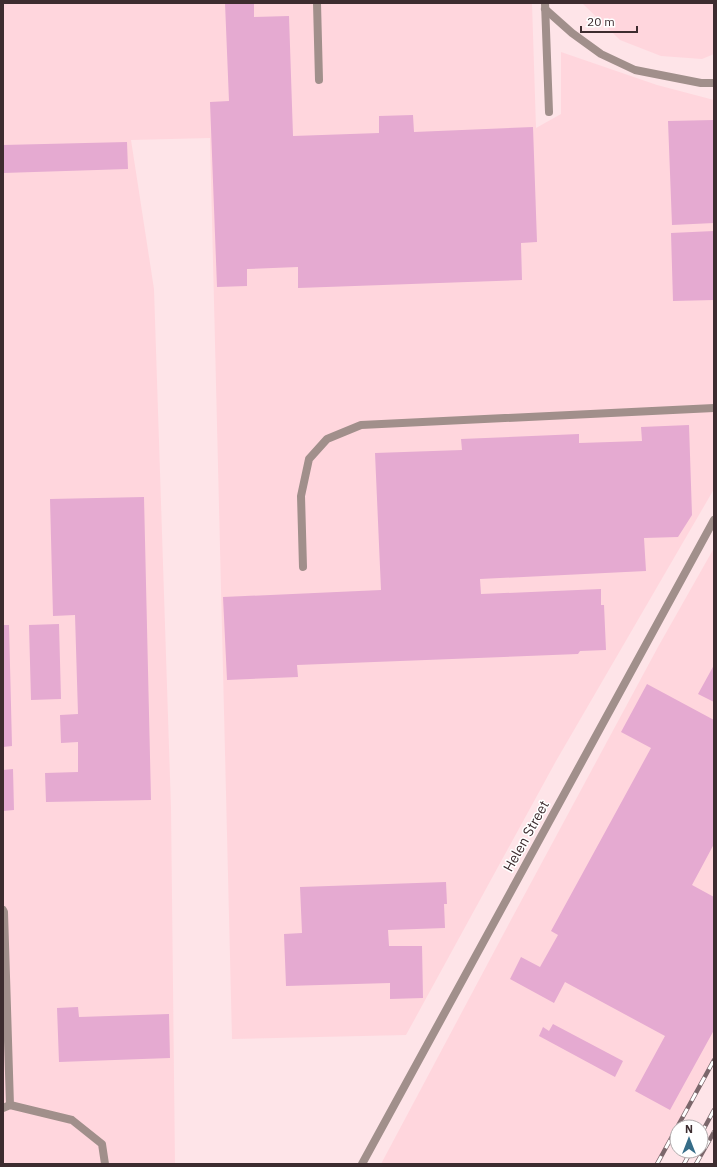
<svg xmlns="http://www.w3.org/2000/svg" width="717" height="1167" viewBox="0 0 717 1167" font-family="'IBM Plex Sans',sans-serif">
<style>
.built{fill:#ffd6dd}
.building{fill:#e5aad1}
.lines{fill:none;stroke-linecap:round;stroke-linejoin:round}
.service{stroke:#a18f8b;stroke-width:8}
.minor{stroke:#a18f8b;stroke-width:8}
.rail-casing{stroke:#7b676b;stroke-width:4.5}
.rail{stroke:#fff;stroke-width:3;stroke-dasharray:9;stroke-linecap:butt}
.labels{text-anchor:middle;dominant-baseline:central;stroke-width:3;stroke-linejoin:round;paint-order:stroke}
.street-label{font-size:14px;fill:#3d2c2f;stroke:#fff}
</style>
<rect width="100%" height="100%" fill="#fee4e8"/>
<path class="built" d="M 3,3 L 532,3 L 536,128 L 561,114 L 561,52 L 657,85 L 714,100 L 714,489 L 556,761 L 406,1035 L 232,1039 L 210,138 L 131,140 L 154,289 L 171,808 L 175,1164 L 3,1164 Z
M 582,3 L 714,3 L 714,54 L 702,59 L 661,56 L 620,40 Z
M 714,548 L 714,1056 L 655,1164 L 381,1164 L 512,918 L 658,647 Z"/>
<path class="building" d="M 225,3 L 254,3 L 254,17 L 289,16 L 293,136 L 379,133 L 379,116 L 413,115 L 414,132 L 533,127 L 537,242 L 521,243 L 522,280 L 298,288 L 298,267 L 247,269 L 247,286 L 217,287 L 210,102 L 229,101 Z
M 714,120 L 714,223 L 672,225 L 668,121 Z
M 127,142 L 128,169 L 3,173 L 3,145 Z
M 714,231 L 714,300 L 673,301 L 671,233 Z
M 689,425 L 692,515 L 678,537 L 644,538 L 646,571 L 480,579 L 481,594 L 601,589 L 601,605 L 604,605 L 606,650 L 580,651 L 578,654 L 297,665 L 298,677 L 227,680 L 223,597 L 381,590 L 375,453 L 462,450 L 461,439 L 579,434 L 579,443 L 642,441 L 641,427 Z
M 144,497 L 151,800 L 46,802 L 45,773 L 78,772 L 78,742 L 61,743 L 60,715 L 78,714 L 75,615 L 53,616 L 50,499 Z
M 59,624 L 61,699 L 31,700 L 29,625 Z
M 3,625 L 9,625 L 12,746 L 3,747 Z
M 714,665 L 714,702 L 698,694 Z
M 647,684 L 714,720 L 714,844 L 692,885 L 714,897 L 714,1030 L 670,1110 L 635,1091 L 665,1036 L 565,982 L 554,1003 L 510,979 L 521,957 L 540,967 L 558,935 L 551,931 L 651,748 L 621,732 Z
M 13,769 L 14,810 L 3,811 L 3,770 Z
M 446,882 L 447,904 L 444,904 L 445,928 L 388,930 L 389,946 L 422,946 L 423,998 L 390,999 L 390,983 L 286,986 L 284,934 L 302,933 L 300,887 Z
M 78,1007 L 79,1017 L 169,1014 L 170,1058 L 59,1062 L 57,1008 Z
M 553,1024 L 623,1061 L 615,1077 L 539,1036 L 543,1027 L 549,1031 Z"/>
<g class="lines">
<path class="service" d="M 545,9 L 572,33 L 601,54 L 635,70 L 701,83 L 714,83
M 303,567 L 301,496 L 309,459 L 327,439 L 361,425 L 714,408
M 3,910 L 4,912 L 10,1105
M 3,1108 L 10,1105 L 72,1120 L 102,1144 L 105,1164"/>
<path class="minor" d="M 317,3 L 319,80
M 545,3 L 549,112
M 362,1164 L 714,520"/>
<defs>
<path id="rail" d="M 701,1134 L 714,1110
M 657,1164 L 714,1060
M 684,1164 L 691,1151
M 696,1164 L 714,1132"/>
</defs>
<use href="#rail" class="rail-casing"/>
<use href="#rail" class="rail"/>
</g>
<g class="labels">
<g class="street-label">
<text transform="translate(526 836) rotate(-61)">Helen Street</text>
</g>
</g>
<rect width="717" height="1167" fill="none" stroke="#3d2c2f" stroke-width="8"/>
<g transform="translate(689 1139)"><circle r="19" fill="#ffffff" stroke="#b1abac"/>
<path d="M0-3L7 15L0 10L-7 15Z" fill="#366d88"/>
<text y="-6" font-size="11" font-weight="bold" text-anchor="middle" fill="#3d2c2f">N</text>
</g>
<path d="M581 26v6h56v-6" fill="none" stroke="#3d2c2f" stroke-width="2"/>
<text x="587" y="26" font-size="12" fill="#3d2c2f" stroke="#ffffff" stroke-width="3" paint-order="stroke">20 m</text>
</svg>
